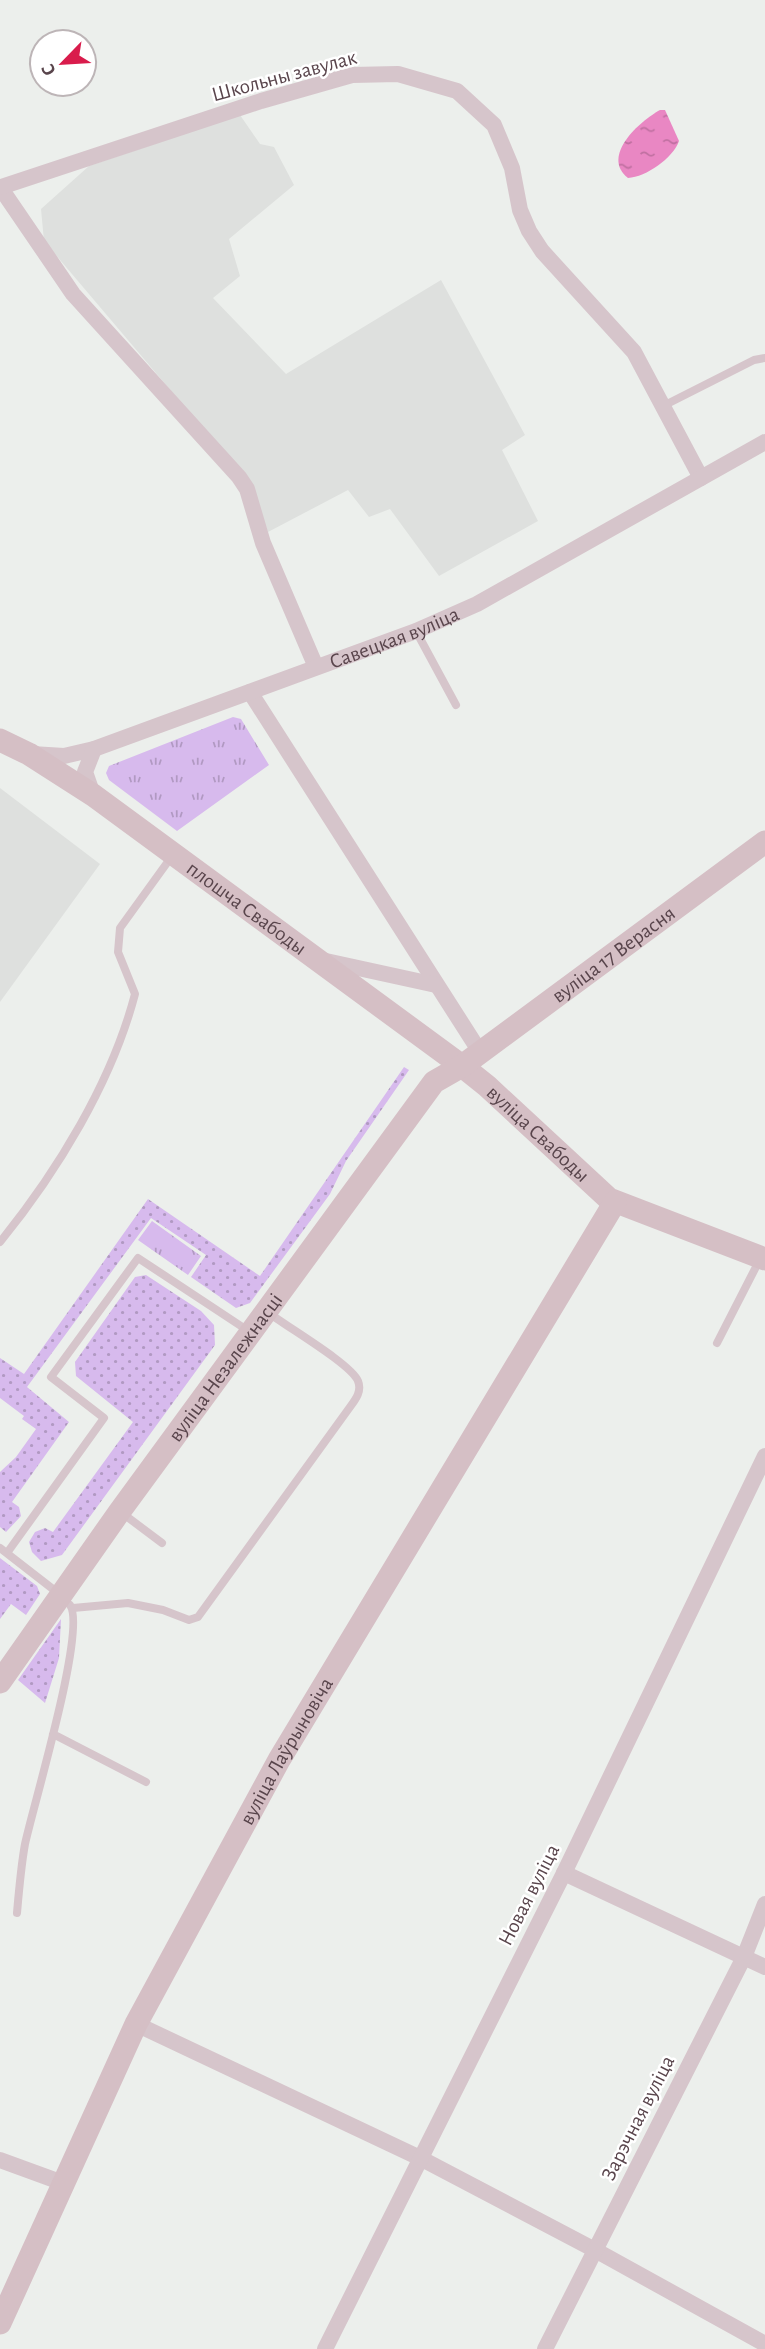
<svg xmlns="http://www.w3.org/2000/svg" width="765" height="2349" viewBox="0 0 765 2349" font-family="'Alegreya Sans',sans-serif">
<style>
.education{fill:#dee0de}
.grass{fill:url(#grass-dots)}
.park{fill:url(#park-tufts)}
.water{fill:url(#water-ripples)}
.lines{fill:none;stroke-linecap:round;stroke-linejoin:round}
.lane{stroke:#d6c5cb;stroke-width:8}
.street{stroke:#d6c5cb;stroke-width:16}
.secondary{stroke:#d5bfc5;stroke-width:23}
.labels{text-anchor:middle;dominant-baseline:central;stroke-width:5;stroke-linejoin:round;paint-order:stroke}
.street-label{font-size:21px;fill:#59454c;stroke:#fff}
</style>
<defs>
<pattern id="grass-dots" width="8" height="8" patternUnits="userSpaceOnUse" patternTransform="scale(1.75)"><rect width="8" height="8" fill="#d7baed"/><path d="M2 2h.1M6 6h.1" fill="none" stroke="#b199c2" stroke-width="1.8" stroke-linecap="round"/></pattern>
<pattern id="park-tufts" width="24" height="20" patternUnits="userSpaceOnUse" patternTransform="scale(1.75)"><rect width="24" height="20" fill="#d7baed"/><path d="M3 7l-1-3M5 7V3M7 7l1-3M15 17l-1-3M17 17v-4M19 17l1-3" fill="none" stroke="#b199c2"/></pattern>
<pattern id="water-ripples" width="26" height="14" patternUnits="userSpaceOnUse" patternTransform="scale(1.75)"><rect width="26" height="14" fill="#e987c3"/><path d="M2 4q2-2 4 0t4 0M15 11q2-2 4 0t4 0" fill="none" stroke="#c070a1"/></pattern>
</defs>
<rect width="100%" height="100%" fill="#ecefec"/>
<path class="education" d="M 240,115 L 260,144 L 274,147 L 294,185 L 229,239 L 240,276 L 213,298 L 286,374 L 441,280 L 525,435 L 502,450 L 538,521 L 439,576 L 390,509 L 369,517 L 348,490 L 268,532 L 250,484 L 44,241 L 41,209 L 89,166 Z
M 0,788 L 100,864 L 0,1002 Z"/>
<path class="grass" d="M 404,1067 L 409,1070 L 346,1161 L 330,1194 L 250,1303 L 236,1308 L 191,1277 L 206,1255 L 151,1218 L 27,1387 L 69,1422 L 12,1502 L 19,1507 L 21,1516 L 6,1532 L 0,1527 L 0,1472 L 16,1457 L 36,1429 L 22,1419 L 24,1416 L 0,1398 L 0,1358 L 24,1374 L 148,1199 L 260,1276 Z
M 146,1275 L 201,1311 L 214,1325 L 215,1345 L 62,1555 L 41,1561 L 32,1552 L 29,1542 L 35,1532 L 45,1528 L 53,1532 L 133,1422 L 76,1376 L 75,1362 L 135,1277 Z
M 0,1558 L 37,1586 L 40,1594 L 26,1615 L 11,1604 L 0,1619 Z
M 61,1619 L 59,1658 L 45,1703 L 18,1680 Z"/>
<path class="park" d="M 233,717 L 241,719 L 269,765 L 177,831 L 109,780 L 106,773 L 109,766 Z
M 152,1221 L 201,1256 L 188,1275 L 138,1240 Z"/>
<path class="water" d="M 660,110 L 665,110 L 679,141 C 673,158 646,177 628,178 C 600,156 640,121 660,110 Z"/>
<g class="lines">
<path class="lane" d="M 663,406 L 754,360 L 765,358
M 416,631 L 456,705
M 0,1242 C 57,1172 112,1082 135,994 L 118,952 L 120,928 L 172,856
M 717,1343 L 759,1261
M 122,1513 L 162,1543
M 0,1548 L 58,1593
M 7,1553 L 104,1418 L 51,1377 L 138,1258 L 250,1332
M 73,1608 L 128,1603 L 163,1610 L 189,1620 L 198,1617 L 350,1407 C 356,1399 362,1391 358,1381 C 351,1364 287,1327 269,1313
M 53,1734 L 146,1782
M 17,1913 C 19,1890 21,1866 25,1844 C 33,1806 87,1629 70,1605"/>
<g class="street">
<path d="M 0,187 L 73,294 L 239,477 L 247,489 L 263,543 L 316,667"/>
<path d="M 1,187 L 261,101 L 352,75 L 398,74 L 457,91 L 494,125 L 512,168 L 520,210 L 529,231 L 542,251 L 634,352 L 701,478"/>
<path d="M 250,692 L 480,1052"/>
<path id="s1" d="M 32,754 L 64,756 L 94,749 L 416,631 L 477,604 L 765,442"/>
<path d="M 93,795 L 85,772 L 94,749"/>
<path d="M 326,961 L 436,985"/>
<path d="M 564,1873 L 765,1967"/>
<path d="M 136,2024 L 420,2158 L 595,2250 L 765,2344"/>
<path d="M 0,2160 L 63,2183"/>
<path d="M 325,2349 L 564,1873 L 765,1456"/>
<path d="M 545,2349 L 744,1957 L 765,1904"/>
</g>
<g class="secondary">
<path id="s2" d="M 0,740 L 29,754 L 93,795 L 462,1066 L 487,1086 L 609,1199 L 765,1259"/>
<path id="s3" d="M 0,1682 L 120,1511 L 434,1082 L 462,1066 L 765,842"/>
<path id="s4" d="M 0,2323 L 136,2024 L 279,1760 L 615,1202"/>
</g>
</g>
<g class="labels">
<g class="street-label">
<text transform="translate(284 76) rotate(-15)">Школьны завулак</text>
<text stroke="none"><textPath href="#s1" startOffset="383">Савецкая вуліца</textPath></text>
<text stroke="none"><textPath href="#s2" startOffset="299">плошча Свабоды</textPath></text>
<text stroke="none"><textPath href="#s3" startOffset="961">вуліца 17 Верасня</textPath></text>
<text stroke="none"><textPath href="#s2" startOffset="668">вуліца Свабоды</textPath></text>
<text stroke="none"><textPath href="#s3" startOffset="387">вуліца Незалежнасці</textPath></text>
<text stroke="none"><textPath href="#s4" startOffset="640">вуліца Лаўрыновіча</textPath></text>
<text transform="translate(529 1895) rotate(-63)">Новая вуліца</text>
<text transform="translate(638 2118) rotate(-63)">Зарэчная вуліца</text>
</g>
</g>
<g transform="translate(63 63) rotate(245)"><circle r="33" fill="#ffffff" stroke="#bdb5b7" stroke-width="2"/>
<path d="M0-5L12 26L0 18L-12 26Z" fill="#d91c4c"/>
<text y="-10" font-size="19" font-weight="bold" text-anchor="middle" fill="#59454c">С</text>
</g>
</svg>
